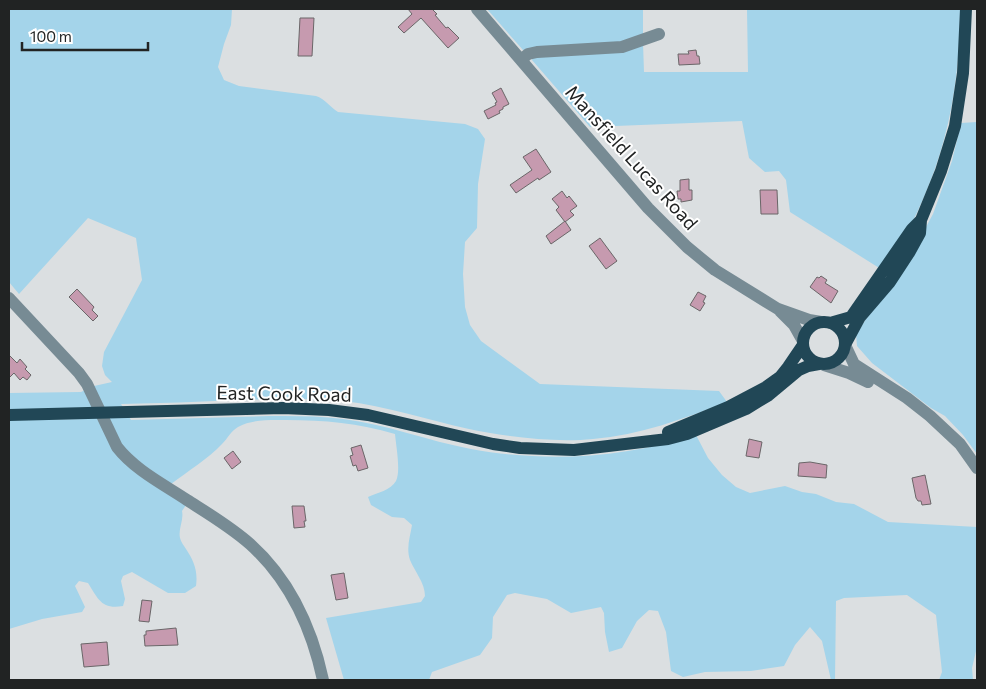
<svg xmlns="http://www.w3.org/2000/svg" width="986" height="689" viewBox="0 0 986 689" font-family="Commissioner,sans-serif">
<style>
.green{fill:#a4d4ea}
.building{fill:#c69aaf;stroke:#6a6668}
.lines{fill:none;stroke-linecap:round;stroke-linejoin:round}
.minor{stroke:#778b94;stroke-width:12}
.major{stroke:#214756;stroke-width:12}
.labels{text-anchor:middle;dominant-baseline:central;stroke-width:4;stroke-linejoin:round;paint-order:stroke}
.street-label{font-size:19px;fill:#212323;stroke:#fff}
</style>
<rect width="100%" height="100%" fill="#dbdfe1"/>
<path class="green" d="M 9,9 L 232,9 L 231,25 L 224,44 L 218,67 L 224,80 L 239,86 L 316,96 C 325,99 330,107 338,112 L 465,124 L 478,129 L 485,139 L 478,184 L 477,228 L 465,242 L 463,274 L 465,307 L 470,325 L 481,341 L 540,384 L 719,391 L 727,402 C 683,419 640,435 593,439 C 556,443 506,437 469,429 C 428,420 386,406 344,401 C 309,398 273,399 238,400 C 199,402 160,403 121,404 L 131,420 C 166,419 202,418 237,417 C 272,416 307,415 343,419 C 386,424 428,441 471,449 C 547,463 623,458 696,435 L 708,458 L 722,475 L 736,487 L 750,493 L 785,486 L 802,492 L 816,494 L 836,502 L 854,504 L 888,522 L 977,527 L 977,647 L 972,668 L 973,680 L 939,680 L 942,672 L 936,615 L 907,595 L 844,598 L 836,601 L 835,680 L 831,680 L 822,641 L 810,627 L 795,645 L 784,666 L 751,671 L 705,672 L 683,677 L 671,671 L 666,632 L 658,611 L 649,610 L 637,621 L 622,648 L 609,652 L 605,632 L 604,613 L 601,607 L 571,613 L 547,599 L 515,593 L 507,595 L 493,617 L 492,638 L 480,655 L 432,672 L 429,680 L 344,680 L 326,618 L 421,602 L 425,596 C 425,583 415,572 410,560 C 406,548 410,537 412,525 L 404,518 L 392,517 L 371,505 L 368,497 C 377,493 391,490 396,481 C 401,471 396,446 395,434 C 358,423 325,420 286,420 C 270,420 252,419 238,427 C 231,431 228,438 222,444 C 208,459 188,471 171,484 L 186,505 L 182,511 C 184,520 178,529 180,538 C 181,542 184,546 186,549 C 194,561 198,571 196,586 L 185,593 L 168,593 L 132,572 L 123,576 L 121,581 L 125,599 L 123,606 C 102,610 98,599 88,583 L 79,581 L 75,586 L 85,607 L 82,612 L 42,619 L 9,629 L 9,420 L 86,419 L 9,409 L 9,393 L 81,392 L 94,386 L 112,382 L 105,375 L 102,366 L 104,352 L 142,280 L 136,238 L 88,218 L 19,294 L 9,282 Z
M 487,9 L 643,9 L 643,37 L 630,42 L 523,50 Z
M 747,9 L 960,9 C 960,107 938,189 884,271 L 790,212 L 786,180 L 779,171 L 765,172 L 749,158 L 742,121 L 590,127 L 532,60 L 533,56 L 643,43 L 644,72 L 748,72 Z
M 977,122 L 977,454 L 963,435 L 945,416 L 931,408 L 872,363 L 857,346 L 856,334 L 919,240 L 933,214 L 952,161 L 961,123 Z"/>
<path class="building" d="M 408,9 L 432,9 L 437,14 L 435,15 L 446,28 L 448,27 L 459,38 L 448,48 L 421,18 L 404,33 L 398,27 L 412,14 Z
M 300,18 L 314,18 L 312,56 L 298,56 Z
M 696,50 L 697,56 L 699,56 L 700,64 L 679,65 L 678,54 L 689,54 L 688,51 Z
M 501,88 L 509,104 L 503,107 L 503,109 L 499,111 L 500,113 L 488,119 L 484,111 L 496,105 L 495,103 L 497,102 L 492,93 Z
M 536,149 L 551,172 L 539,180 L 538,178 L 516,193 L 510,185 L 532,170 L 523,157 Z
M 689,179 L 689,190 L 692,190 L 692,200 L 681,202 L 681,199 L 678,199 L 677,191 L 680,191 L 680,180 Z
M 760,190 L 777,190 L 778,214 L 761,214 Z
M 562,191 L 567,198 L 569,196 L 577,206 L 570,211 L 574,215 L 565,222 L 556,210 L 559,207 L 552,199 Z
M 565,221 L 571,230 L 551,244 L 546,236 Z
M 600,238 L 617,261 L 606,269 L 589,246 Z
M 821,276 L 827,280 L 825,283 L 838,291 L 831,303 L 810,287 L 817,277 L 819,278 Z
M 77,289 L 94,307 L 92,310 L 98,316 L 93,321 L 69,297 Z
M 698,292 L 706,296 L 703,302 L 705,303 L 700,311 L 690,305 Z
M 9,355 L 17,363 L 20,359 L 27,367 L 25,369 L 31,375 L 27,380 L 23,377 L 20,380 L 14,373 L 9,378 Z
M 749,439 L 762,442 L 759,458 L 746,456 Z
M 361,445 L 368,468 L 358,471 L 356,465 L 353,466 L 350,456 L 353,455 L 351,448 Z
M 233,451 L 241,462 L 232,469 L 224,458 Z
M 810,462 L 827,465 L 826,478 L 798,476 L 799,463 Z
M 925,475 L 931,504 L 922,505 L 921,501 L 918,501 L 916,498 L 912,478 Z
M 292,506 L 304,506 L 306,521 L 304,521 L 305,527 L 294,528 Z
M 344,573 L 348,598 L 336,600 L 331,575 Z
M 142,600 L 152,601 L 149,622 L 139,621 Z
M 176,628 L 178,645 L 145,646 L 144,635 L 146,635 L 146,631 Z
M 107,642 L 109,665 L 84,667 L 81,644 Z"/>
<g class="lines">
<path class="minor" d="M 477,9 L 648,208 L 687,247 L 715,270 L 778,309 L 809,320 L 821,322
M 521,60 L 528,54 L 537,52 L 622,47 L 659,34
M 9,298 L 79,373 L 87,384 L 117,447 C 135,470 163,484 187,500 C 209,514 231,527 250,544 C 290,580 312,629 323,680
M 780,311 L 794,325 L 803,341
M 846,347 L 854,364 L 907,398 L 930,416 L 960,444 L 977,468
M 824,365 L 849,373 L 868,382"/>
<path class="major" d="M803 343a21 21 0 1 1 42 0a21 21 0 1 1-42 0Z
M 830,323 L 851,317 L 912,229 L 921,220
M 846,343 L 860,317 L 890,282 L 909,253 L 920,233 L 921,220 L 941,171 L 955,126 L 963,73 L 966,9
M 9,415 L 283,408 L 329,410 L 368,415 L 493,444 L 520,448 L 574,450 L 668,439 L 687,434 L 746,409 L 769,395 L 799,370 L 808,366 L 819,364
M 668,432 L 728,407 L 766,387 L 780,377 L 788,367 L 803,345"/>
</g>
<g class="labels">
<g class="street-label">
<text transform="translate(632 157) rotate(48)">Mansfield Lucas Road</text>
<text transform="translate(284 393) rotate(1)">East Cook Road</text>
</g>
</g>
<rect width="986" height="689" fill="none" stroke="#212323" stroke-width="20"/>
<path d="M22 42v8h126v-8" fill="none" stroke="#212323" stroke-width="2.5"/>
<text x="30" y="42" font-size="15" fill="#212323" stroke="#ffffff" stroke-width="4" paint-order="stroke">100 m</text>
</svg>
